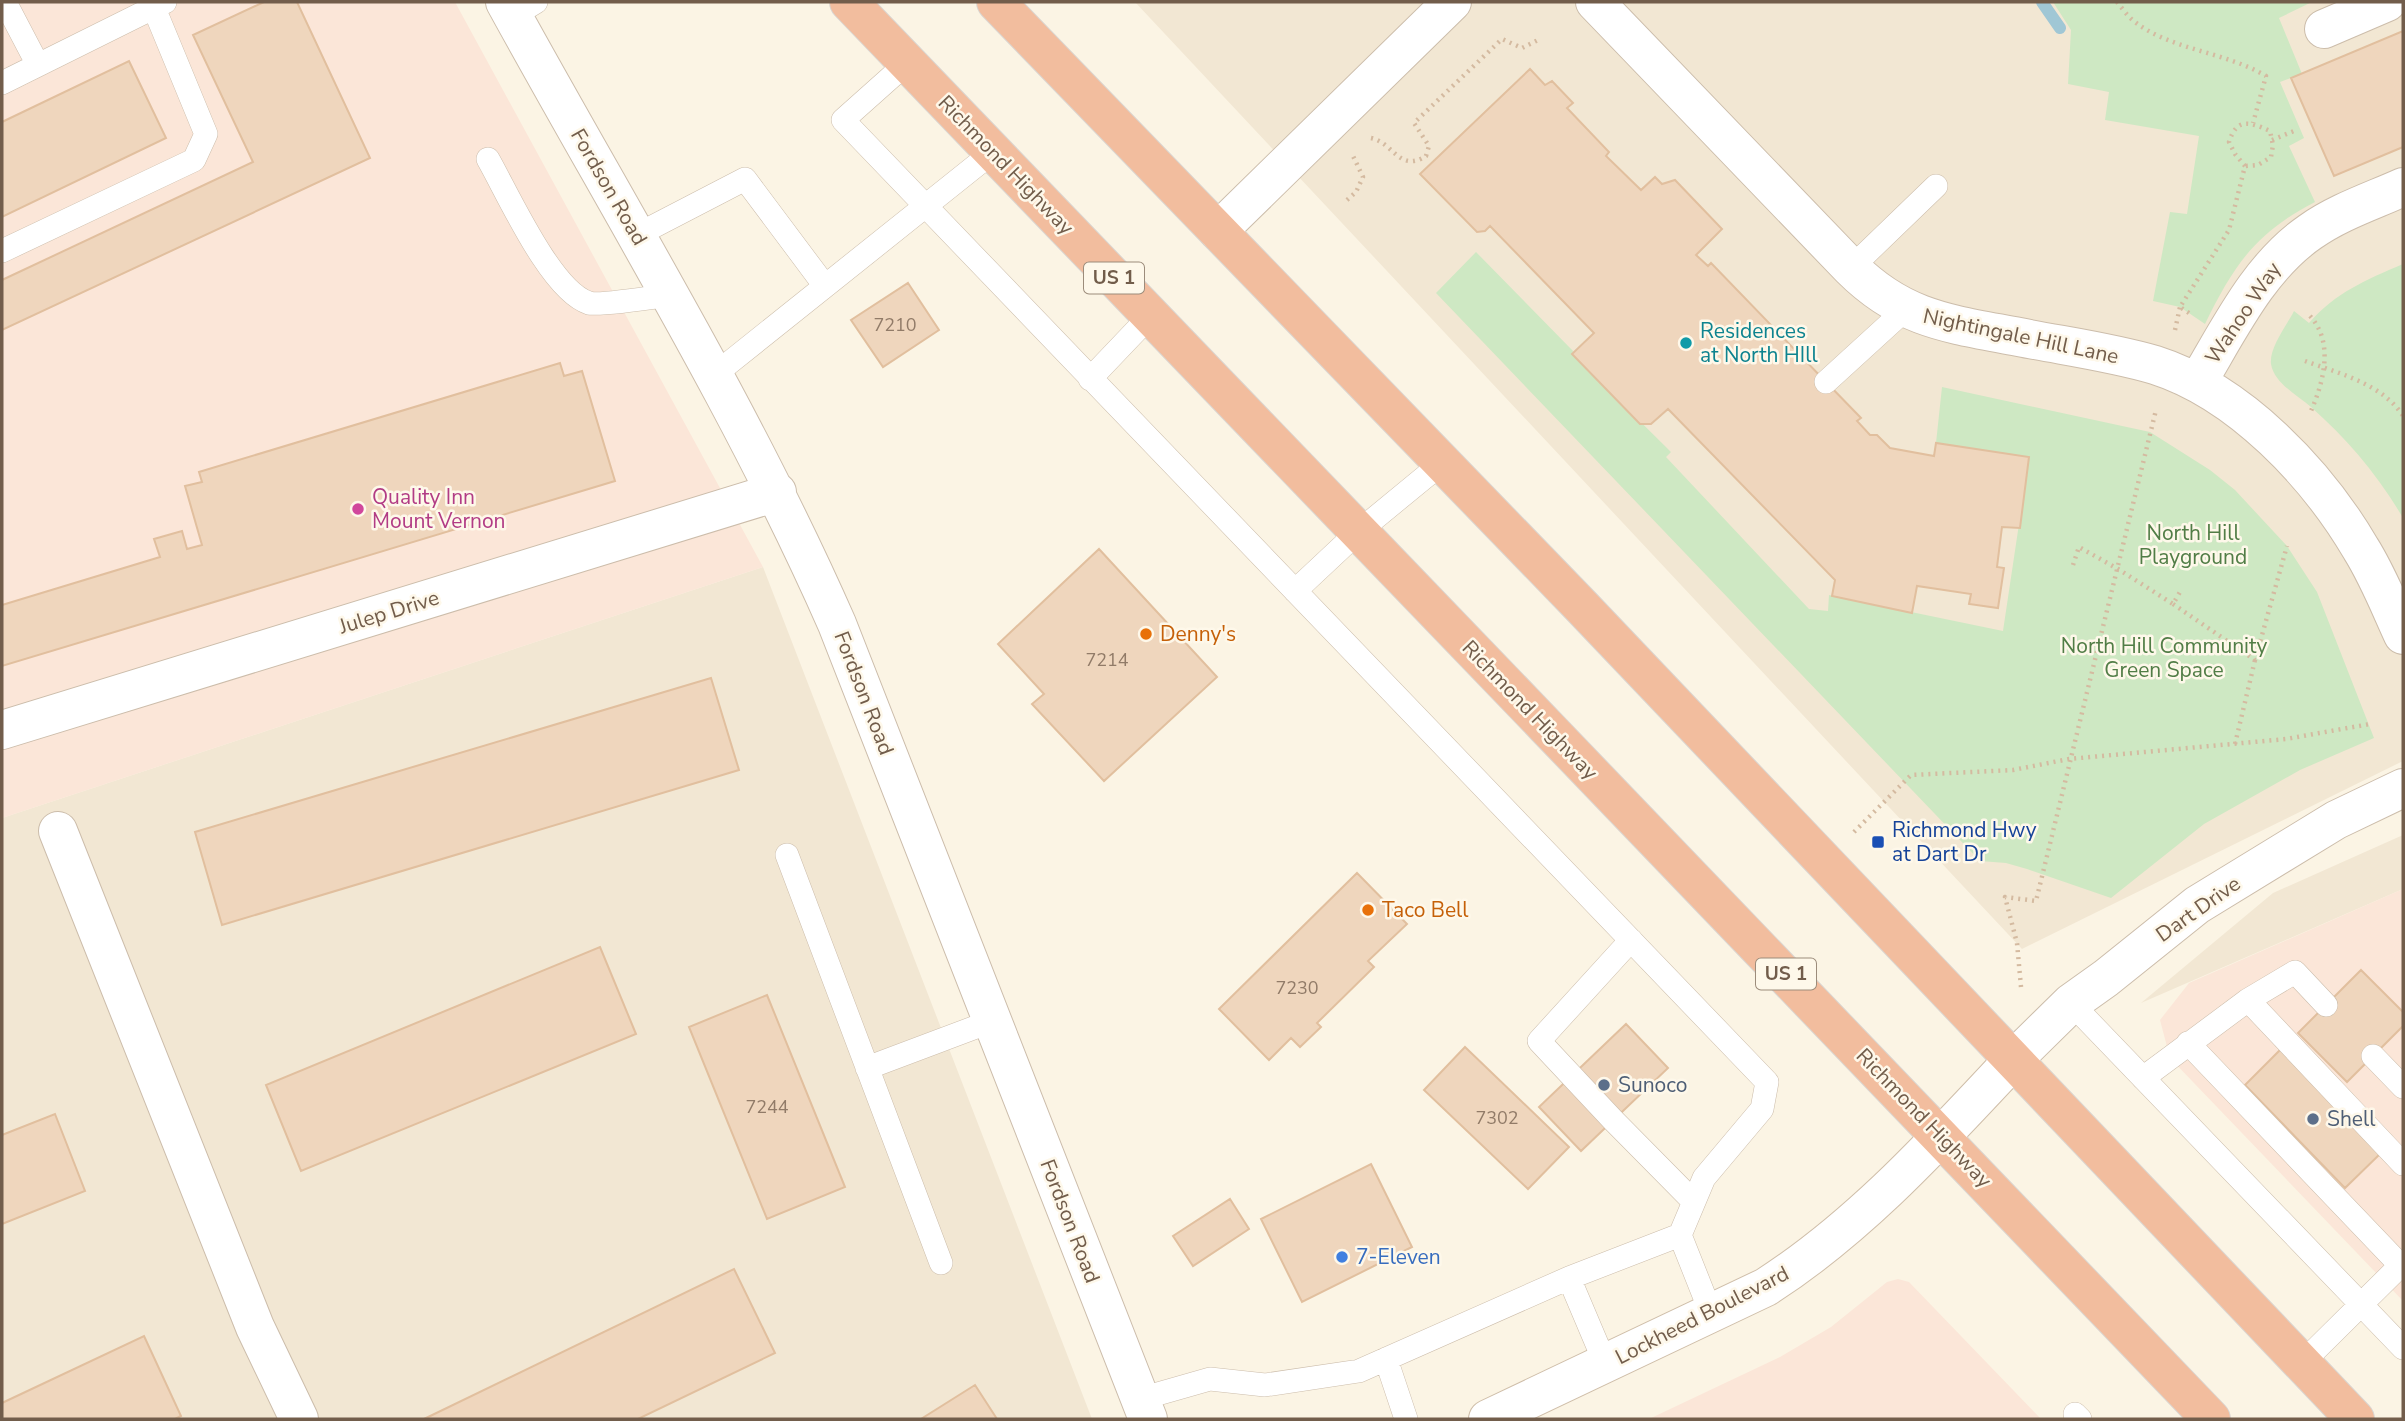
<svg xmlns="http://www.w3.org/2000/svg" width="2405" height="1421" viewBox="0 0 2405 1421" font-family="'Nunito Sans',sans-serif">
<style>
.residential{fill:#f2e7d3}
.commercial{fill:#fbe6d8}
.green{fill:#cee8c3}
.lines{fill:none;stroke-linecap:round;stroke-linejoin:round}
.stream{stroke:#a0c7d5;stroke-width:12}
.building{fill:#efd6bd;stroke:#e1bf9e;stroke-width:2}
.lane-casing{stroke:#ccbdab;stroke-width:24}
.street-casing{stroke:#ccbdab;stroke-width:40}
.secondary-casing{stroke:#cfbea9;stroke-width:40}
.highway-casing{stroke:#dad5d0;stroke-width:40}
.path{stroke:#d4baa0;stroke-width:4.5;stroke-dasharray:2 5;stroke-linecap:butt}
.lane{stroke:#fff;stroke-width:23}
.street{stroke:#fff;stroke-width:38}
.secondary{stroke:#fff;stroke-width:38}
.highway{stroke:#f2bd9e;stroke-width:38}
.culture-dot{fill:#0f9aa8;stroke:#fef8ea;stroke-width:2.5}
.hotel-dot{fill:#d1479c;stroke:#fef8ea;stroke-width:2.5}
.food-dot{fill:#e8710a;stroke:#fef8ea;stroke-width:2.5}
.transit-dot{fill:#1a4fb4;stroke:#fef8ea;stroke-width:2.5}
.service-dot{fill:#5c6f8a;stroke:#fef8ea;stroke-width:2.5}
.shop-dot{fill:#3f7fe0;stroke:#fef8ea;stroke-width:2.5}
.labels{text-anchor:middle;dominant-baseline:central;stroke-width:5;stroke-linejoin:round;paint-order:stroke}
.number-label{font-size:18px;fill:#917b68}
.shield{fill:#fef8ea;stroke:#9c8c7b;stroke-width:2}
.shield-label{font-size:19px;font-weight:bold;fill:#725d4b}
.street-label{font-size:21px;fill:#725d4b;stroke:#fef8ea}
.culture-label{font-size:21px;fill:#0d838f;stroke:#fef8ea;text-anchor:start}
.hotel-label{font-size:21px;fill:#b23c85;stroke:#fef8ea;text-anchor:start}
.park-label{font-size:21px;fill:#517d46;stroke:#fef8ea}
.food-label{font-size:21px;fill:#c56008;stroke:#fef8ea;text-anchor:start}
.transit-label{font-size:21px;fill:#164399;stroke:#fef8ea;text-anchor:start}
.service-label{font-size:21px;fill:#4e5e75;stroke:#fef8ea;text-anchor:start}
.shop-label{font-size:21px;fill:#366cbe;stroke:#fef8ea;text-anchor:start}
</style>
<rect width="100%" height="100%" fill="#fbf4e4"/>
<path class="residential" d="M 1135,2 L 2403,2 L 2403,761 L 2022,949 Z
M 763,567 L 1092,1419 L 2,1419 L 2,818 Z
M 2403,835 L 2403,889 L 2141,1003 L 2273,893 Z"/>
<path class="commercial" d="M 2,2 L 455,2 L 763,567 L 2,818 Z
M 2403,889 L 2403,1301 L 2170,1058 L 2160,1020 L 2189,983 Z
M 1898,1279 L 1909,1282 L 2041,1419 L 1649,1419 L 1780,1357 L 1831,1327 L 1887,1282 Z"/>
<path class="green" d="M 2053,2 L 2312,2 L 2279,18 L 2302,74 L 2280,82 L 2304,138 L 2289,146 L 2315,202 C 2255,233 2234,265 2205,324 L 2180,307 L 2153,301 L 2170,212 L 2187,214 L 2199,136 L 2105,120 L 2109,92 L 2068,84 L 2071,30 Z
M 1476,252 L 1573,351 L 1572,354 L 1671,452 L 1666,457 L 1809,609 L 1828,611 L 1829,595 L 2003,631 L 2029,457 L 1936,443 L 1942,387 L 2150,432 L 2210,470 L 2235,490 L 2287,546 L 2317,592 L 2374,738 L 2300,770 L 2204,824 L 2111,898 L 2027,869 L 2006,863 L 1980,861 L 1436,293 Z
M 2403,264 L 2403,518 C 2378,475 2348,440 2311,407 C 2297,395 2274,383 2271,364 C 2269,348 2287,325 2294,311 L 2309,323 C 2336,292 2366,280 2403,264 Z"/>
<g class="lines">
<path class="stream" d="M 2042,2 L 2060,28"/>
</g>
<path class="building" d="M 264,2 L 297,2 L 370,158 L 2,330 L 2,280 L 253,162 L 193,35 Z
M 2403,31 L 2403,147 L 2334,176 L 2291,78 Z
M 129,61 L 166,138 L 2,217 L 2,122 Z
M 1530,69 L 1545,85 L 1552,81 L 1573,103 L 1567,108 L 1609,152 L 1606,156 L 1641,190 L 1655,177 L 1662,184 L 1675,180 L 1722,229 L 1696,255 L 1708,266 L 1711,263 L 1826,382 L 1861,418 L 1857,421 L 1870,435 L 1877,435 L 1890,448 L 1934,456 L 1936,443 L 2029,457 L 2020,528 L 2002,527 L 1997,567 L 2004,568 L 1998,608 L 1969,604 L 1971,594 L 1917,586 L 1912,613 L 1832,596 L 1835,580 L 1668,409 L 1651,424 L 1640,424 L 1572,354 L 1594,333 L 1490,226 L 1485,231 L 1477,232 L 1420,174 Z
M 908,283 L 939,330 L 883,367 L 851,320 Z
M 560,363 L 564,376 L 582,371 L 615,481 L 2,666 L 2,605 L 160,557 L 154,539 L 182,531 L 187,549 L 202,545 L 185,486 L 202,482 L 199,472 Z
M 1099,549 L 1217,677 L 1104,781 L 1032,704 L 1044,694 L 998,644 Z
M 711,678 L 739,770 L 222,925 L 195,832 Z
M 1357,873 L 1407,924 L 1368,961 L 1374,967 L 1317,1023 L 1321,1027 L 1300,1047 L 1291,1038 L 1269,1060 L 1219,1009 Z
M 600,947 L 636,1034 L 301,1171 L 266,1085 Z
M 2361,970 L 2403,1012 L 2403,1026 L 2347,1082 L 2298,1033 Z
M 767,995 L 845,1187 L 767,1219 L 689,1027 Z
M 1626,1024 L 1668,1068 L 1581,1151 L 1539,1107 Z
M 1465,1047 L 1569,1147 L 1528,1189 L 1424,1090 Z
M 2281,1049 L 2381,1153 L 2345,1188 L 2245,1085 Z
M 55,1114 L 85,1191 L 2,1224 L 2,1135 Z
M 1371,1164 L 1412,1247 L 1302,1302 L 1261,1219 Z
M 1230,1199 L 1249,1229 L 1193,1266 L 1173,1236 Z
M 734,1269 L 775,1353 L 638,1419 L 424,1419 Z
M 144,1336 L 181,1416 L 175,1419 L 2,1419 L 2,1403 Z
M 975,1385 L 997,1419 L 921,1419 Z"/>
<g class="lines">
<defs>
<path id="lane" d="M 5,2 L 38,65
M 513,16 L 536,2
M 908,62 L 843,120 L 1767,1082 L 1762,1109 L 1704,1178 L 1680,1235 L 1711,1313
M 2,83 L 165,2
M 488,159 C 508,194 551,291 589,303 C 599,306 656,297 670,295
M 637,235 L 745,179 L 825,286
M 2,251 L 194,160 L 206,134 L 154,8
M 1851,268 L 1936,186
M 714,375 L 993,152
M 1090,379 L 1150,316
M 1826,382 L 1906,309
M 1295,591 L 1358,532 L 1442,463
M 787,855 L 941,1263
M 1631,940 L 1539,1041 L 1613,1120 L 1694,1202
M 2248,1000 L 2295,972 L 2326,1005
M 2071,1003 L 2403,1348
M 2188,1043 L 2401,1266
M 2373,1056 L 2403,1087
M 867,1068 L 992,1021
M 2143,1078 L 2248,1000 L 2403,1164
M 1386,1359 L 1406,1419
M 1605,1363 L 1569,1278 L 1680,1235
M 2302,1363 L 2403,1263
M 1140,1399 L 1210,1379 L 1265,1385 L 1359,1371 L 1569,1278
M 2075,1414 L 2080,1419"/>
<path id="street" d="M 505,2 C 618,208 742,408 837,624 L 1148,1419
M 1595,2 L 1851,268 C 1903,320 1951,324 2019,337 C 2064,346 2111,352 2155,365 C 2240,392 2317,474 2361,549 C 2378,576 2390,607 2403,635
M 2324,29 L 2387,2
M 1218,231 L 1452,2
M 2197,383 C 2229,330 2258,268 2310,232 C 2338,212 2372,201 2403,187
M 2,730 L 777,492
M 58,831 L 255,1327 L 299,1419
M 2014,1059 L 2071,1003 L 2106,978 L 2197,905 L 2336,820 L 2403,788"/>
<path id="secondary" d="M 1488,1419 L 1766,1287 C 1861,1226 1938,1140 2014,1059"/>
<path id="highway" d="M 849,2 C 1301,476 1760,944 2211,1419
M 996,2 L 1582,607 L 2355,1419"/>
</defs>
<use href="#lane" class="lane-casing"/>
<use href="#street" class="street-casing"/>
<use href="#secondary" class="secondary-casing"/>
<use href="#highway" class="highway-casing"/>
<path class="path" d="M 2117,2 C 2122,8 2128,17 2135,22 C 2171,50 2226,52 2266,76 L 2253,123
M 1371,138 C 1394,143 1399,173 1426,156 L 1429,146 L 1414,123 L 1502,39 L 1522,48 L 1540,39
M 2272,140 L 2294,131
M 1347,200 L 1356,192 L 1363,177 L 1353,156
M 2189,313 L 2180,307 L 2229,230 L 2245,166 L 2235,154 L 2229,142 C 2237,117 2250,122 2270,131 L 2273,145 L 2271,157 L 2258,165 L 2245,166
M 2310,316 C 2334,342 2324,381 2311,411
M 2175,330 L 2180,307
M 2305,361 C 2338,373 2383,384 2403,416
M 2073,565 L 2079,547 L 2118,569 L 2173,604 L 2180,592
M 2173,604 L 2255,660 L 2287,546
M 2235,744 L 2255,660
M 1854,832 L 1911,775 L 2013,770 L 2069,759 L 2286,739 L 2370,724
M 2021,987 L 2017,943 L 2005,897 L 2036,901 L 2156,410"/>
<use href="#lane" class="lane"/>
<use href="#street" class="street"/>
<use href="#secondary" class="secondary"/>
<use href="#highway" class="highway"/>
</g>
<circle class="culture-dot" cx="1686" cy="343" r="7"/>
<circle class="hotel-dot" cx="358" cy="509" r="7"/>
<g class="food-dot">
<circle cx="1146" cy="634" r="7"/>
<circle cx="1368" cy="910" r="7"/>
</g>
<rect class="transit-dot" x="1871" y="835" width="14" height="14" rx="3.5"/>
<g class="service-dot">
<circle cx="1604" cy="1085" r="7"/>
<circle cx="2313" cy="1119" r="7"/>
</g>
<circle class="shop-dot" cx="1342" cy="1257" r="7"/>
<g class="labels">
<g class="number-label">
<text x="895" y="325">7210</text>
<text x="1107" y="660">7214</text>
<text x="1297" y="988">7230</text>
<text x="767" y="1107">7244</text>
<text x="1497" y="1118">7302</text>
</g>
<g class="shield">
<rect x="1084" y="262.5" width="60" height="31" rx="5"/>
<rect x="1756" y="958.5" width="60" height="31" rx="5"/>
</g>
<g class="shield-label">
<text x="1114" y="278">US 1</text>
<text x="1786" y="974">US 1</text>
</g>
<g class="street-label">
<text transform="translate(1006 165) rotate(46)">Richmond Highway</text>
<text transform="translate(609 187) rotate(60)">Fordson Road</text>
<text transform="translate(2243 313) rotate(-56)">Wahoo Way</text>
<text transform="translate(2021 336) rotate(12)">Nightingale Hill Lane</text>
<text transform="translate(389 612) rotate(-17)">Julep Drive</text>
<text transform="translate(864 693) rotate(69)">Fordson Road</text>
<text transform="translate(1530 710) rotate(46)">Richmond Highway</text>
<text transform="translate(2198 909) rotate(-35)">Dart Drive</text>
<text transform="translate(1924 1118) rotate(46)">Richmond Highway</text>
<text transform="translate(1070 1221) rotate(69)">Fordson Road</text>
<text transform="translate(1702 1315) rotate(-27)">Lockheed Boulevard</text>
</g>
<g class="culture-label">
<text x="1700" y="331">Residences<tspan x="1700" dy="24">at North HIll</tspan></text>
</g>
<g class="hotel-label">
<text x="372" y="497">Quality Inn<tspan x="372" dy="24">Mount Vernon</tspan></text>
</g>
<g class="park-label">
<text x="2193" y="533">North Hill<tspan x="2193" dy="24">Playground</tspan></text>
<text x="2164" y="646">North Hill Community<tspan x="2164" dy="24">Green Space</tspan></text>
</g>
<g class="food-label">
<text x="1160" y="634">Denny's</text>
<text x="1382" y="910">Taco Bell</text>
</g>
<g class="transit-label">
<text x="1892" y="830">Richmond Hwy<tspan x="1892" dy="24">at Dart Dr</tspan></text>
</g>
<g class="service-label">
<text x="1618" y="1085">Sunoco</text>
<text x="2327" y="1119">Shell</text>
</g>
<g class="shop-label">
<text x="1356" y="1257">7-Eleven</text>
</g>
</g>
<rect width="2405" height="1421" fill="none" stroke="#725d4b" stroke-width="7"/>
</svg>
